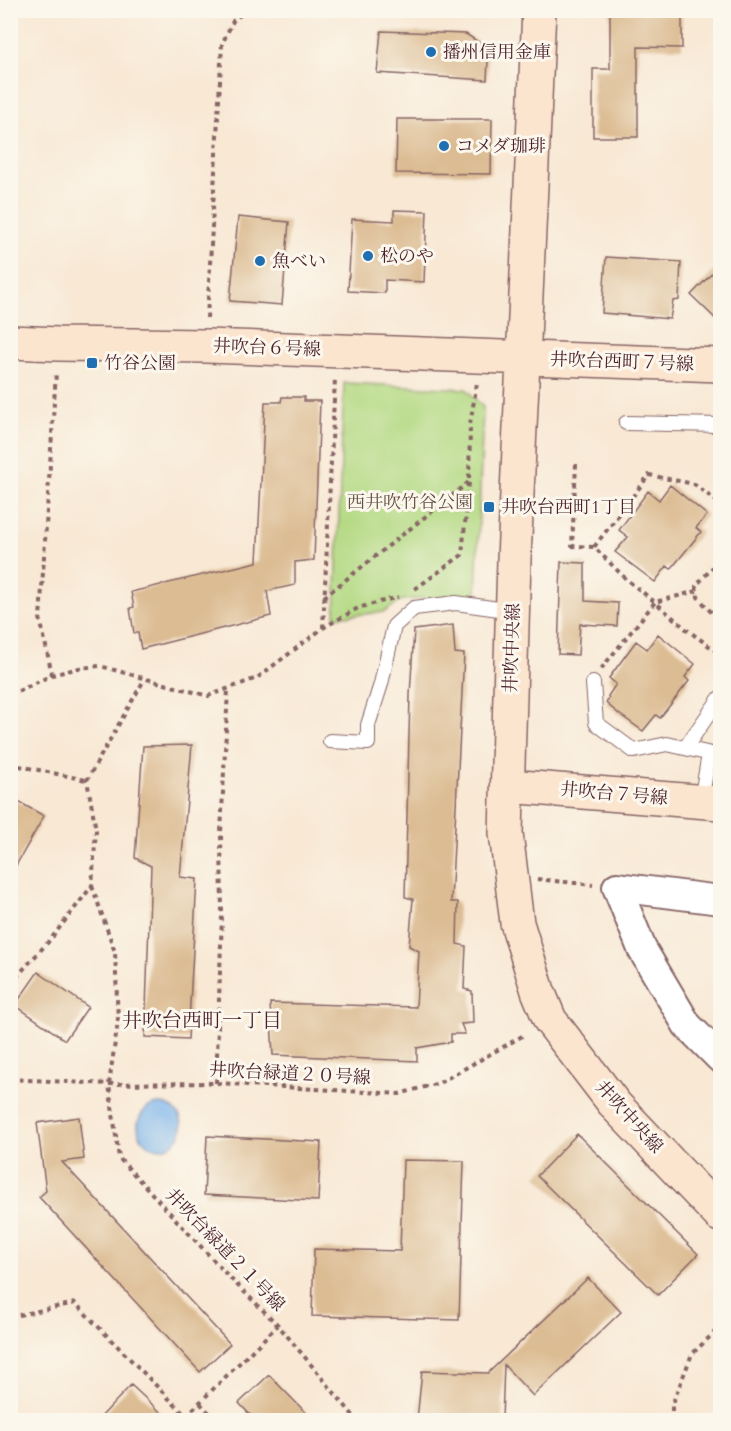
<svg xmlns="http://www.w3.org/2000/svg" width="731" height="1431" viewBox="0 0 731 1431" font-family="Cardo,'Noto Serif JP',serif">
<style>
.green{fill:#b3d982;stroke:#7e7c56;stroke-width:1.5}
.water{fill:#7bb4eb;stroke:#626a8b;stroke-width:1.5}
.building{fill:#dcbc93}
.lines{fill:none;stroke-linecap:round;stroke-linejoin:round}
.lane-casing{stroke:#876566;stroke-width:16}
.street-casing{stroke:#876566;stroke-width:32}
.secondary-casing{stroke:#876566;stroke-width:36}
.path{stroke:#876566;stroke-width:4;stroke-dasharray:4.5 4.5;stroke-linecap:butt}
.lane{stroke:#fff;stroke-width:14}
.street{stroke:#fff;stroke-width:28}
.secondary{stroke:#fce5cf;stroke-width:33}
.poi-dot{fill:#1f6fb2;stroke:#fbf7ec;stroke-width:2}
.labels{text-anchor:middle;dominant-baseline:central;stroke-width:6;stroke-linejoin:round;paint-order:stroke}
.poi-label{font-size:18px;fill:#4a1f2b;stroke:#fbf7ec;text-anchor:start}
.street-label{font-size:18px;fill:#4a1f2b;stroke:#fbf7ec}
.park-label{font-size:18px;fill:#644e41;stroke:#fbf7ec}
.neighbourhood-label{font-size:20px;fill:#4a1f2b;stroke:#fbf7ec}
</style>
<rect width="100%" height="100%" fill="#fbf7ec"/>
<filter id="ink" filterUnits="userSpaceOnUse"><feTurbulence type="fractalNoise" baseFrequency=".0167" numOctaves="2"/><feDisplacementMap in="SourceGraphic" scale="12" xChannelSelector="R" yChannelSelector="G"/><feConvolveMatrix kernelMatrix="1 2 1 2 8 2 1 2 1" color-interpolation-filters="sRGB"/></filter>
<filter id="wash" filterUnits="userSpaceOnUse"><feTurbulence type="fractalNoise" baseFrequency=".008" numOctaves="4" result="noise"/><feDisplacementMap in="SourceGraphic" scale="24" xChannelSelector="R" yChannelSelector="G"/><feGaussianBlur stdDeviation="1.35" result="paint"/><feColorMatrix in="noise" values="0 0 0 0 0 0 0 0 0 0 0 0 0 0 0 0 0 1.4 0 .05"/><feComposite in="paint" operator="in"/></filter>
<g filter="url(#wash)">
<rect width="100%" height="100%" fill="#f8e8d4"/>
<path class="green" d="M 344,383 L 466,389 L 483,407 L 476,596 L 402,600 L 384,612 L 335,617 Z"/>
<path class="water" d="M138 1126a22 22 0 1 1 44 0a22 22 0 1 1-44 0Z"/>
<g id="blocks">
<path class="building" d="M 610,10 L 682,10 L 682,48 L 638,47 L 638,137 L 593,137 L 593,69 L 610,69 Z
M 381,31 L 466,34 L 480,43 L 488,60 L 487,80 L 377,73 Z
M 397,119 L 492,119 L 491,174 L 396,173 Z
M 394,210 L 427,211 L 424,282 L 385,280 L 385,293 L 348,291 L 352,219 L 394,221 Z
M 238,217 L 289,222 L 282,305 L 230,301 Z
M 606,257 L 681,262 L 679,300 L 673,301 L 670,319 L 602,313 Z
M 720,265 L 720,323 L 691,295 Z
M 282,397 L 304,397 L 304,401 L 320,401 L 314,560 L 295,562 L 295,585 L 267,591 L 271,616 L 141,649 L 138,633 L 134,633 L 130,608 L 134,607 L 131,592 L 257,562 L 265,402 L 281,402 Z
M 670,485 L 707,515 L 696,528 L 701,532 L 671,569 L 667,566 L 655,582 L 615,552 L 628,537 L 619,530 L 648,491 L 659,500 Z
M 561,562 L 585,563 L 585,601 L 618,603 L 617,626 L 580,624 L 578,655 L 558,654 Z
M 453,625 L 455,653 L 464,654 L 451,902 L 458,902 L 457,944 L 466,946 L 464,989 L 472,991 L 473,1023 L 461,1024 L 465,1034 L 451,1034 L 451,1042 L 417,1048 L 417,1061 L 273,1055 L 270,1003 L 416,1007 L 419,951 L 409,946 L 413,899 L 405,897 L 410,695 L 414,630 Z
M 658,634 L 695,664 L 685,677 L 689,681 L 660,718 L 656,715 L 643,731 L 619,714 L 606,703 L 609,698 L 608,696 L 616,684 L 609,678 L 636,641 L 647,649 Z
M 192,745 L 180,877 L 197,879 L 188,1039 L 145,1037 L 151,866 L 135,858 L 143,746 Z
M 10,797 L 44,816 L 10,876 Z
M 38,972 L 88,1007 L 65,1040 L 15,1005 Z
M 79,1117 L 84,1159 L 62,1162 L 230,1344 L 200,1372 L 39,1197 L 46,1191 L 37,1123 Z
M 577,1134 L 698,1254 L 658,1295 L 537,1176 Z
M 207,1136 L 321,1142 L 318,1201 L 204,1195 Z
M 403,1160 L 464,1161 L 459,1320 L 312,1316 L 314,1249 L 400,1251 Z
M 588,1278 L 621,1312 L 533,1396 L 504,1365 L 502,1420 L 417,1420 L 422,1371 L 488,1373 Z
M 269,1375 L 313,1420 L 255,1420 L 239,1403 Z
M 131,1385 L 169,1420 L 98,1420 Z"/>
</g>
</g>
<g filter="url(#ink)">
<use href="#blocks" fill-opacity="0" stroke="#876566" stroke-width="1.5"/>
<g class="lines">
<defs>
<path id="lane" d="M 626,423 L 720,425
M 593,683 L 596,723 L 634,751 L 667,744 L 720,756
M 330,741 L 368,743 L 368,725 L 381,684 L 394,626 L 414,608 L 456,603 L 513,611
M 685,748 L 720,698
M 701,801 L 709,754"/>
<path id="street" d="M 720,900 L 617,887 L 642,949 L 687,1025 L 720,1058"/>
<path id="secondary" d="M 539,10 L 514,559 L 506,833 L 517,923 L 538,991 L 550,1020 L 616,1106 L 720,1215
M 10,342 L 58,344 L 206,346 L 720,365
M 508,786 L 720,803"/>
</defs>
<use href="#lane" class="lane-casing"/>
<use href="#street" class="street-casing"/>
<use href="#secondary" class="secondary-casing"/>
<path class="path" d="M 430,10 L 508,15
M 207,318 L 222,44 L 233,21 L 246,10
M 576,464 L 572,546 L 594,547
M 720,559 L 696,586 L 698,597 L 712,613 L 720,618
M 415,589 L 462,555 L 469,482
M 697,591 L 655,602 L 627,580 L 594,547 L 649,475 L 694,484 L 720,504
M 324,597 L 469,482 L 470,424 L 477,383 L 475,383
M 323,628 L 335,378
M 601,669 L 655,602 L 686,629 L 720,654
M 52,675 L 40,618 L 56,372
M 10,695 L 52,675 L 79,668 L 100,666 L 208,696 L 257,678 L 323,628 L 358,608 L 398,597
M 10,764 L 86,780
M 537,879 L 593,885
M 92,886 L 115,952 L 118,1021 L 109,1084 L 119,1158 L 230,1278 L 278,1325 L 357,1420
M 10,984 L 50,940 L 92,886 L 96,830 L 87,780 L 144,680
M 10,1079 L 109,1084 L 216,1083 L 399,1094 L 439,1083 L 526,1034
M 216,1083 L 222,916 L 221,833 L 228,689
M 10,1317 L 75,1303 L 186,1416 L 278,1325
M 200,1403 L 216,1420
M 672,1420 L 672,1405 L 692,1354 L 720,1327"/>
<use href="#lane" class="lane"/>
<use href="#street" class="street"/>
<use href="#secondary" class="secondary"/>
</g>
</g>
<g class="poi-dot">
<circle cx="431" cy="52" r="6"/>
<circle cx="444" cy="146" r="6"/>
<circle cx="368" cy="256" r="6"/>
<circle cx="260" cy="261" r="6"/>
<rect x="86" y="357" width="12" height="12" rx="3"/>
<rect x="483" y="501" width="12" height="12" rx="3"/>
</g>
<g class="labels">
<g class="poi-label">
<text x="443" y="52">播州信用金庫</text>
<text x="456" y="146">コメダ珈琲</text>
<text x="380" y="256">松のや</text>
<text x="272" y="261">魚べい</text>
<text x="104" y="363">竹谷公園</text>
<text x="501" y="507">井吹台西町1丁目</text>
</g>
<g class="street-label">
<text transform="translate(267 348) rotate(2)">井吹台６号線</text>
<text transform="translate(622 362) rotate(2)">井吹台西町７号線</text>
<text transform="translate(512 648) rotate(-88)">井吹中央線</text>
<text transform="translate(614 794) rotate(5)">井吹台７号線</text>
<text transform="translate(290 1074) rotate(3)">井吹台緑道２０号線</text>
<text transform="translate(629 1117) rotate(48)">井吹中央線</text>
<text transform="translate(225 1250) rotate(46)">井吹台緑道２１号線</text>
</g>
<g class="park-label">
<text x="410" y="502">西井吹竹谷公園</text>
</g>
<g class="neighbourhood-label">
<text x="202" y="1020">井吹台西町一丁目</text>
</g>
</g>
<rect width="731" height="1431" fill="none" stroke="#fbf7ec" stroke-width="36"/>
</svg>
